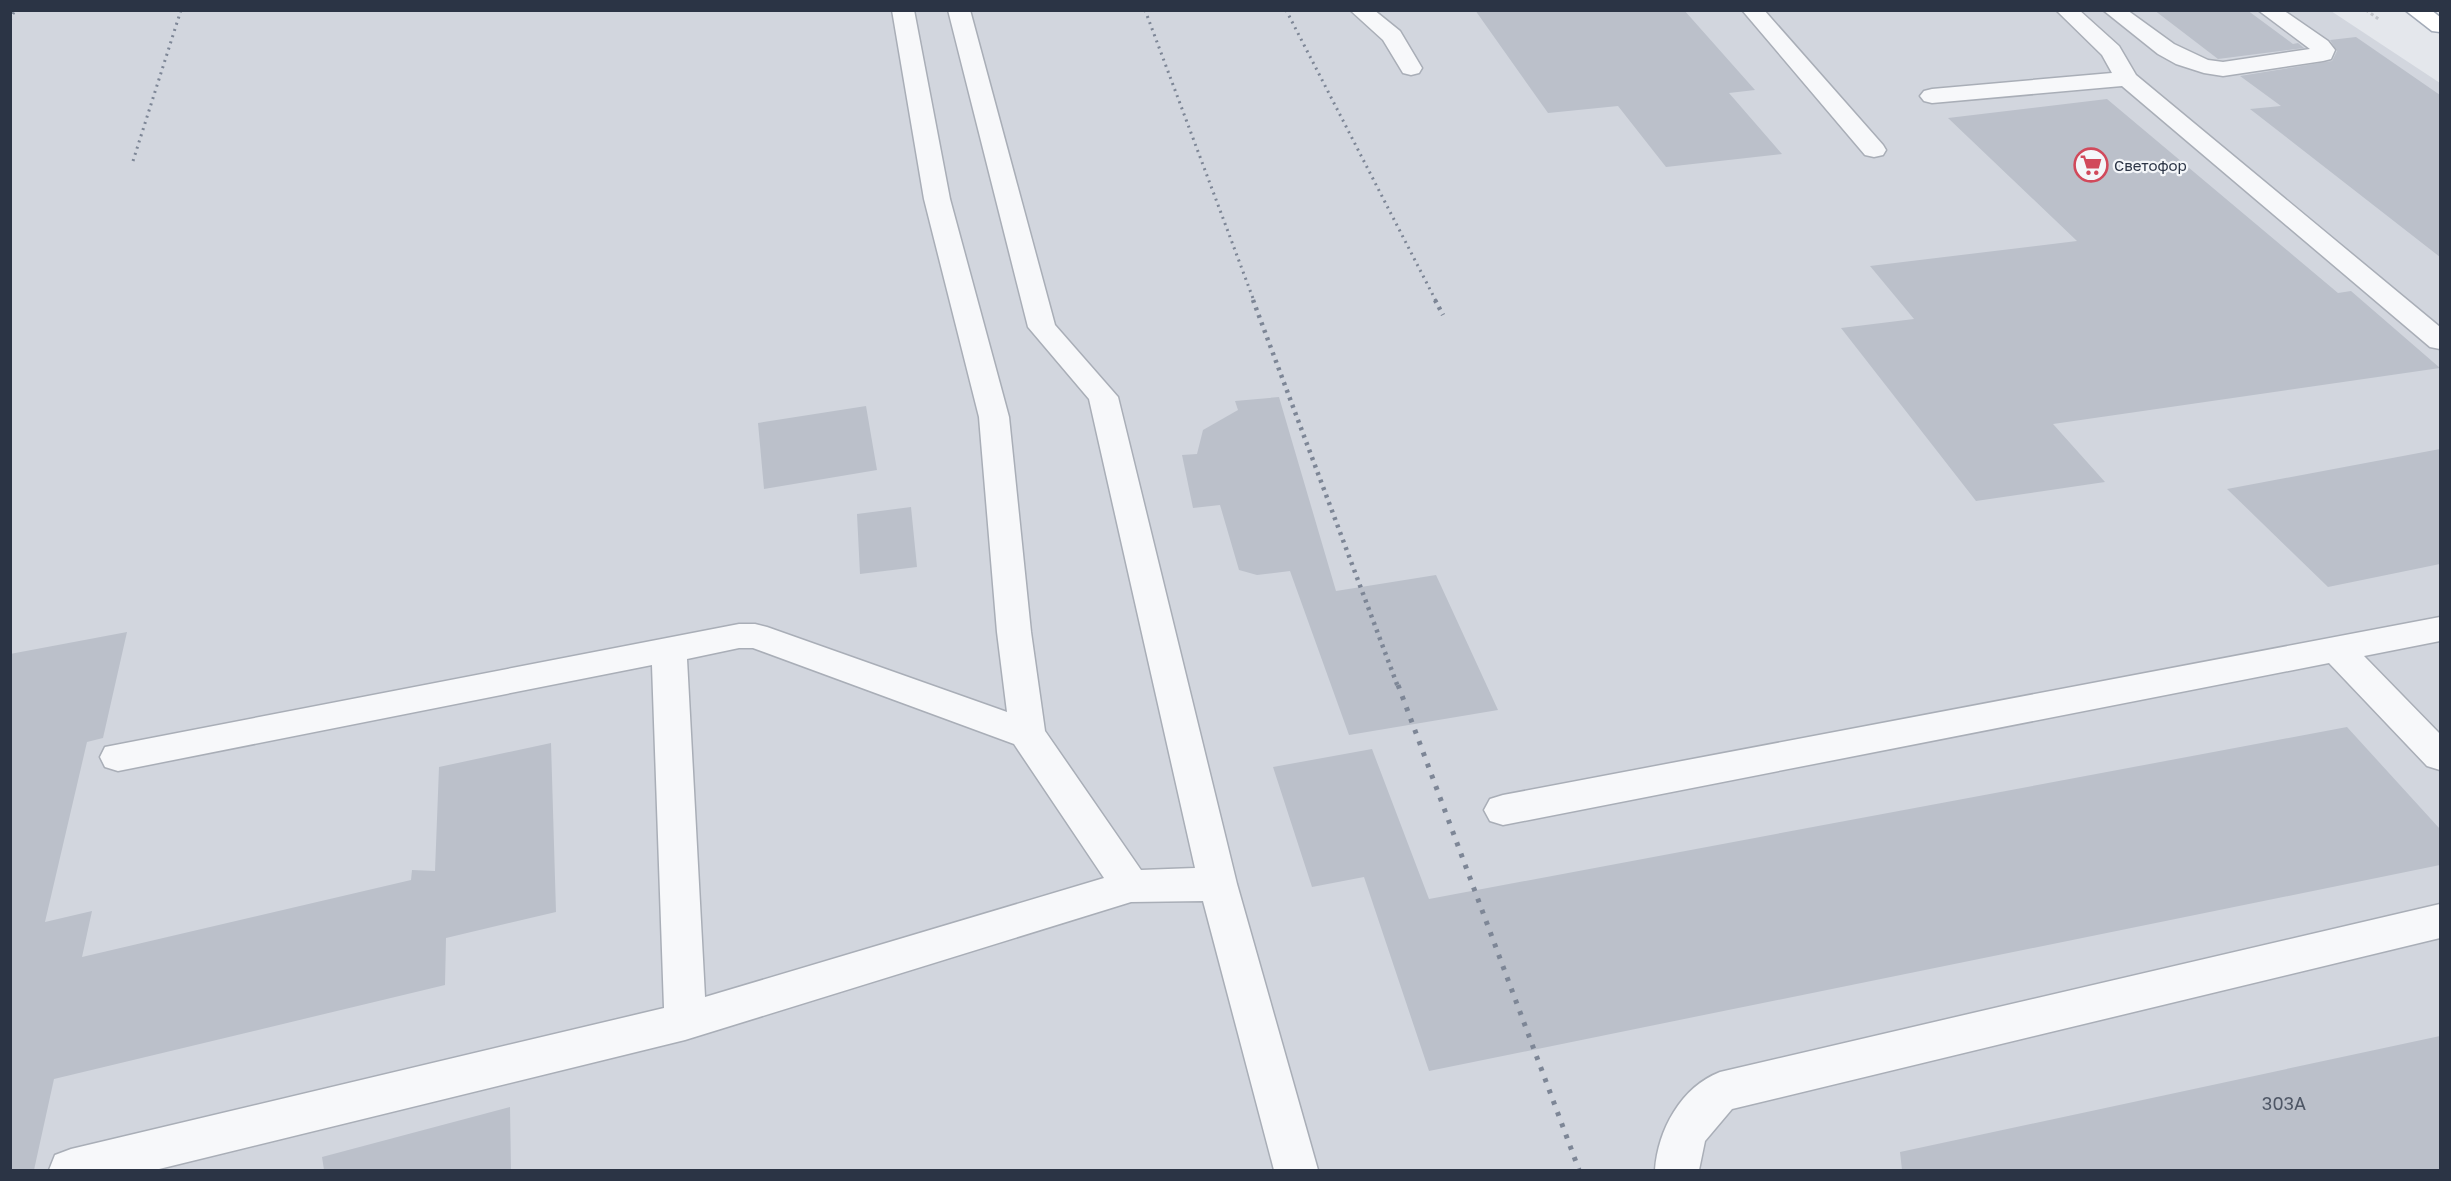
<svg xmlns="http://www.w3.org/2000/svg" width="2451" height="1181" viewBox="0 0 2451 1181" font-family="'Golos Text',sans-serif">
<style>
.built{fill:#d2d6de}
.building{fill:#bbc0ca}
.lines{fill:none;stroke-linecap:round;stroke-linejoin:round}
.minor-casing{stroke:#a9aeb7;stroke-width:3}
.major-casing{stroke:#a3abb8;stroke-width:3}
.path{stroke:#c2c5cb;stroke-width:3;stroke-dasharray:3 3;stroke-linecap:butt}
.minor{fill:#f7f8fa;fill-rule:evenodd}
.major{fill:#fff;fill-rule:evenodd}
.rail-far2{stroke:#7d8696;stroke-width:3;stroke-dasharray:2 4.5;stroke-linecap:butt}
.rail-far1{stroke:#7d8696;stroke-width:4.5;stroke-dasharray:3 5;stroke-linecap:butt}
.rail{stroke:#7d8696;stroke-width:5;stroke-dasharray:4 8;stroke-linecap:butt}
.labels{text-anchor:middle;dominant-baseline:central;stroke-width:4.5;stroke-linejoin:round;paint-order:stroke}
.far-poi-label{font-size:15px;fill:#2b3445;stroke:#f4f6f9;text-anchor:start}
.near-number-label{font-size:18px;fill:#4f5766}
</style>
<rect width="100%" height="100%" fill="#e4e7ec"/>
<path class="built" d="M 10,11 L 2331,11 L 2440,83 L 2440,1170 L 11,1170 Z"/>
<path class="building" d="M 1475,10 L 1684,10 L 1755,90 L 1729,93 L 1782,154 L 1666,167 L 1618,106 L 1548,113 Z
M 2154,10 L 2247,10 L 2293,44 L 2298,43 L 2304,48 L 2218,59 Z
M 2356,37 L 2440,95 L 2440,257 L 2250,109 L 2281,106 L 2240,76 L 2332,61 L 2337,51 L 2330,40 Z
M 2107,99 L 2338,293 L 2351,291 L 2440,368 L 2053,424 L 2105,482 L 1976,501 L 1841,328 L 1914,319 L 1870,266 L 2077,241 L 1948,118 Z
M 1279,397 L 1336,591 L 1436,575 L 1498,710 L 1349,735 L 1290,571 L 1257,575 L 1239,570 L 1220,505 L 1193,508 L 1182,455 L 1197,454 L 1203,430 L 1238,410 L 1235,401 Z
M 866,406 L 877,470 L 764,489 L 758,423 Z
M 2440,449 L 2440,564 L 2328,587 L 2227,489 Z
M 911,507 L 917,567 L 860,574 L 857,514 Z
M 127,632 L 103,738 L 87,742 L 45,922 L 92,911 L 82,957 L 411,880 L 412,870 L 435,871 L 439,767 L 551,743 L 556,912 L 446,938 L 445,985 L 54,1079 L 34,1170 L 10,1170 L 10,654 Z
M 2347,727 L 2440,829 L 2440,865 L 1429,1071 L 1364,877 L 1312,887 L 1273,767 L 1372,749 L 1429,899 Z
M 2440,1036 L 2440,1170 L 1902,1170 L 1900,1152 Z
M 510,1107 L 511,1170 L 324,1170 L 322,1157 Z"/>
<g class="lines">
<defs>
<path id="minor" d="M 892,10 L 914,10 L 950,199 L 1009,417 L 1031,632 L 1045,731 L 1141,870 L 1195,868 L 1089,399 L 1028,327 L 948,10 L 970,10 L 1055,325 L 1118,397 L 1237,884 L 1318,1170 L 1274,1170 L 1203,901 L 1131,902 L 685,1040 L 155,1170 L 49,1170 L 55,1155 L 71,1149 L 664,1008 L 652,665 L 118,771 L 105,767 L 100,757 L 105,747 L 739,624 L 755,624 L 767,627 L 1007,712 L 997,632 L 979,417 L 924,199 ZM 739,648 L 753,648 L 1014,744 L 1104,878 L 705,997 L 687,659 Z
M 1350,10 L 1374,10 L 1400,31 L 1422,68 L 1419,73 L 1411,75 L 1403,73 L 1383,40 Z
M 1742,10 L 1764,10 L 1883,145 L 1886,150 L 1883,155 L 1874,157 L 1865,155 Z
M 2056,10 L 2079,10 L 2119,46 L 2136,75 L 2440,327 L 2440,349 L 2430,347 L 2122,86 L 1932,103 L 1924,101 L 1920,96 L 1924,91 L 1932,89 L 2112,73 L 2102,55 Z
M 2103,10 L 2127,10 L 2174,44 L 2208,60 L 2223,62 L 2310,49 L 2258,10 L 2283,10 L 2328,41 L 2335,50 L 2331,59 L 2323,61 L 2223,76 L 2204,73 L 2176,64 L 2158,54 Z
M 2440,617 L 2440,641 L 2364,656 L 2440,734 L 2440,770 L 2427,766 L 2329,663 L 1503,825 L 1490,821 L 1484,810 L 1490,799 L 1503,795 Z
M 2440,904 L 2440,938 L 1732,1109 L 1705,1141 L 1699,1170 L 1655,1170 C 1658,1130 1681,1087 1720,1072 Z"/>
<path id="major" d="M 2405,10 L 2431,10 L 2440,17 L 2440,32 L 2432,31 Z"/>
</defs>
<use href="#minor" class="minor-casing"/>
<use href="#major" class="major-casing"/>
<path class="path" d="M 2366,10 L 2380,20"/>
<use href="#minor" class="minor"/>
<use href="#major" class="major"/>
<path class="rail-far2" d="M 1145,10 L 1254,301
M 1286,10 L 1436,301
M 10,20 L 15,10
M 133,161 L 181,10"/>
<path class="rail-far1" d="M 1253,300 L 1398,687
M 1435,300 L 1443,315"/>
<path class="rail" d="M 1398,685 L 1579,1170"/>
</g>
<defs>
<symbol id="supermarket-ring" viewBox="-11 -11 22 22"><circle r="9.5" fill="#f4f6f9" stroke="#d1495b" stroke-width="1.5"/><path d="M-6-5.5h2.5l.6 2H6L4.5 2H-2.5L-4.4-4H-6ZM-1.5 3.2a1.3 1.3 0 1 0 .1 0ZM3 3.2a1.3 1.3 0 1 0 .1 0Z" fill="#d1495b"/></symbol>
</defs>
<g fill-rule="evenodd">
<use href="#supermarket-ring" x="2072" y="146" width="38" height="38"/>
</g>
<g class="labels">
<g class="far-poi-label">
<text x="2114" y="165">Светофор</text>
</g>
<g class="near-number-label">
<text x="2284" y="1103">303А</text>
</g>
</g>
<rect width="2451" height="1181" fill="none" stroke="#2b3445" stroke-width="24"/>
</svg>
